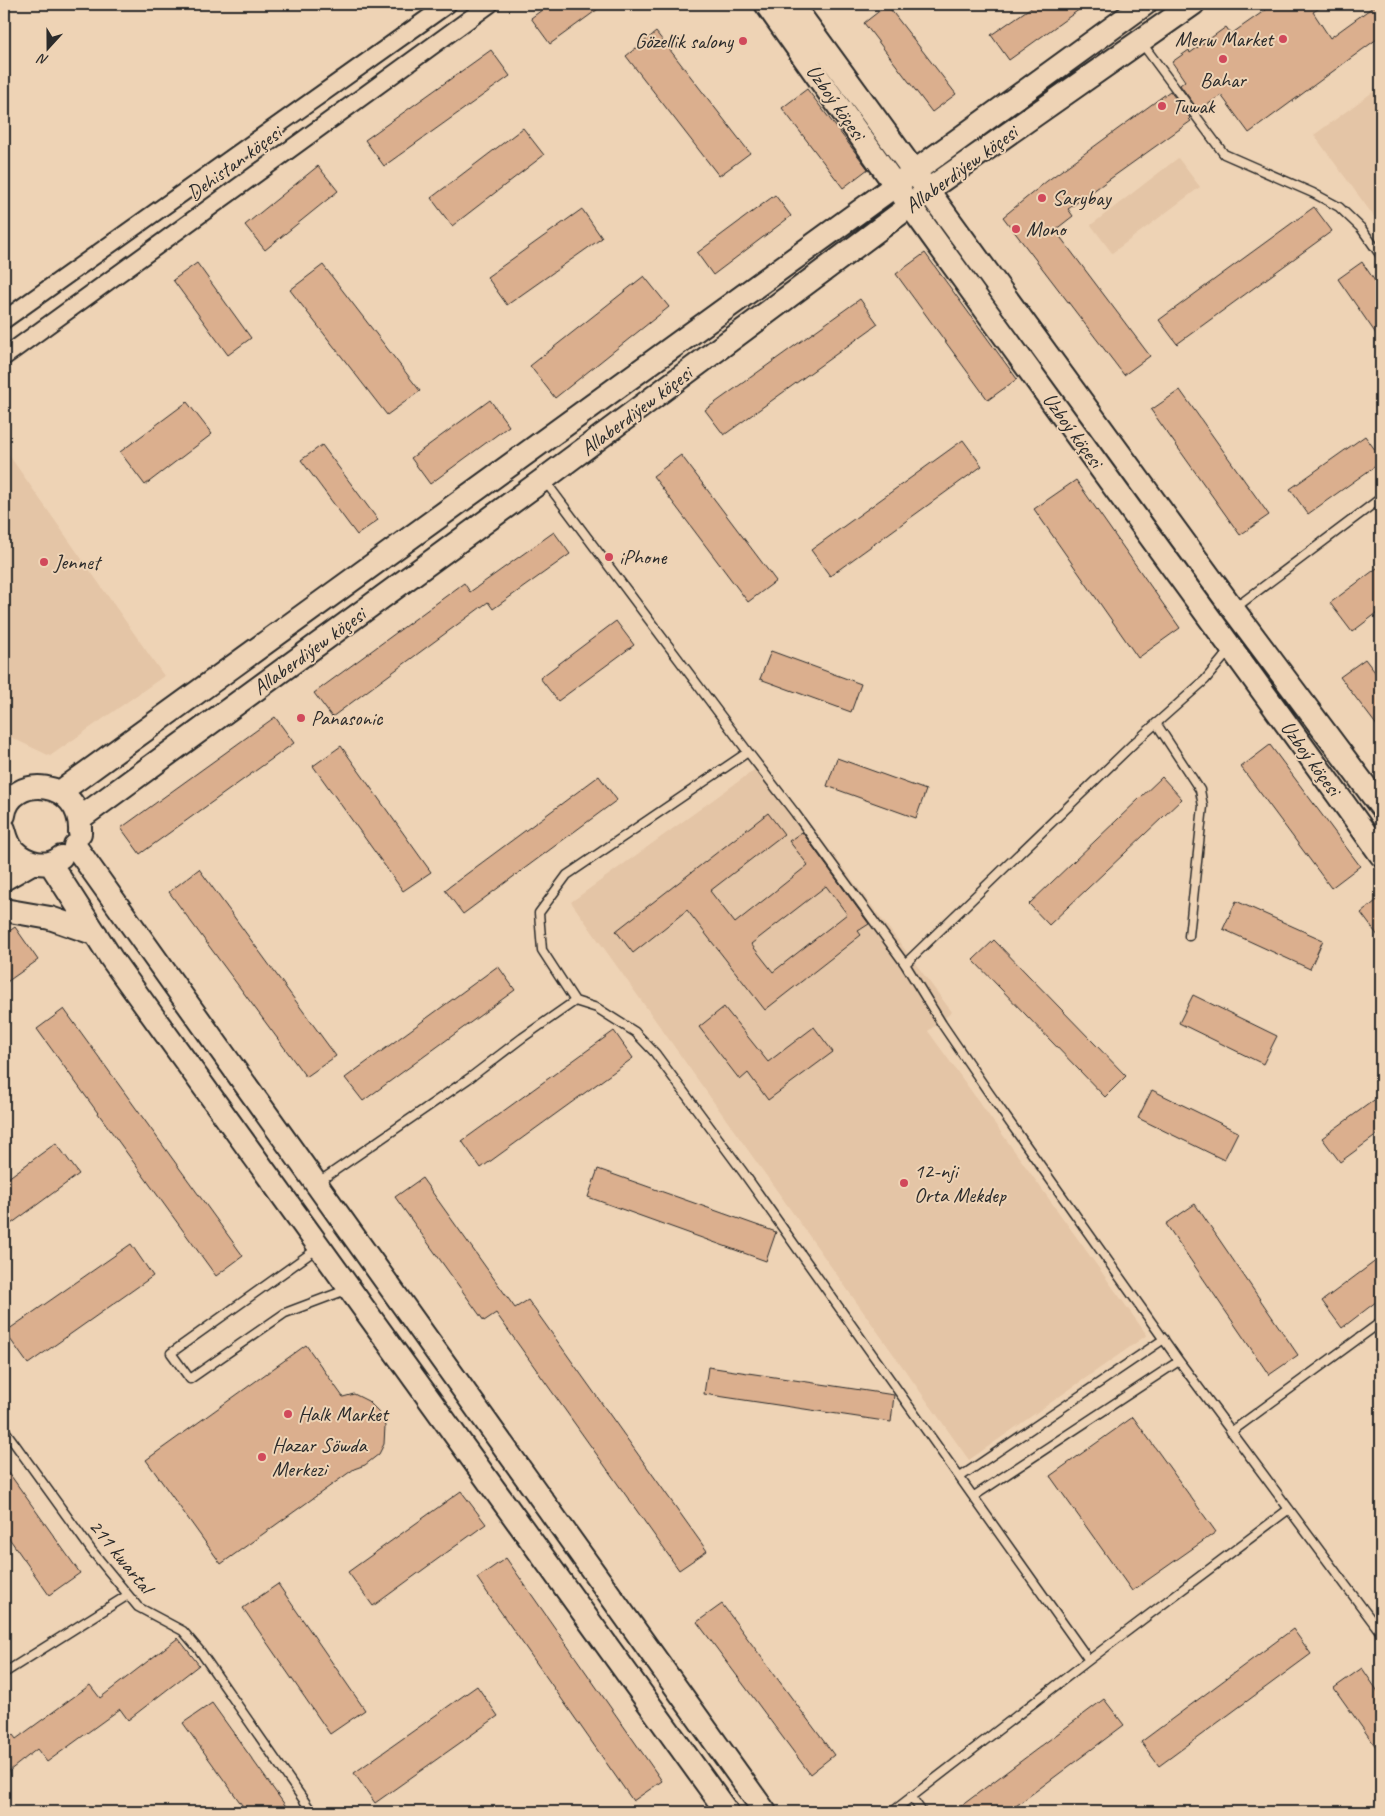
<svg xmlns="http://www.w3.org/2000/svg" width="1385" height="1816" viewBox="0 0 1385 1816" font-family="Caveat,sans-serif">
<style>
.built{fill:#e4c5a6}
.building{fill:#dbaf8e;stroke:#2b2b2b;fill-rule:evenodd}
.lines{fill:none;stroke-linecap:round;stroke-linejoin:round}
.lane-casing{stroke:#2b2b2b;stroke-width:11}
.street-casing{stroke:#2b2b2b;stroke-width:20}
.secondary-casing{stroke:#2b2b2b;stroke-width:26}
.lane{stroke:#eed3b5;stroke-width:8}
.street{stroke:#eed3b5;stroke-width:16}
.secondary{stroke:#eed3b5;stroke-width:22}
.poi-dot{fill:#d1495b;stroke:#eed3b5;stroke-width:2}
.labels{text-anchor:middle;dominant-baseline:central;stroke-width:4;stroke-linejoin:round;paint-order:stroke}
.poi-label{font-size:21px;fill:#2b2b2b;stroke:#eed3b5;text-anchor:start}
.street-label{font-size:21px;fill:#2b2b2b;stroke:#eed3b5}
</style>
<rect width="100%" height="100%" fill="#eed3b5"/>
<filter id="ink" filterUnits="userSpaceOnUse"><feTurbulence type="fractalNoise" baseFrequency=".02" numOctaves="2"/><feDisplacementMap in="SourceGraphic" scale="10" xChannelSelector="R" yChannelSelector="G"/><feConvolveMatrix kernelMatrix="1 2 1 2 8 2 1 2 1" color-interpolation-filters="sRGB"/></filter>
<g filter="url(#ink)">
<path class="built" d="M 1381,86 L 1381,226 L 1314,135 Z
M 1178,158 L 1200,187 L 1112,253 L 1091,225 Z
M 4,448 L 164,676 L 50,756 L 4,734 Z
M 764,763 L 952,1012 L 928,1031 L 1147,1335 L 969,1460 L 571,902 Z"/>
<path class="building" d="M 550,4 L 605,4 L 550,44 L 531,18 Z
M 1036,4 L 1087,4 L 1009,60 L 991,35 Z
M 1274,4 L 1326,4 L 1313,12 L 1330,38 L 1377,4 L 1381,4 L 1381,36 L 1249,133 L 1221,95 L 1199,111 L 1180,85 L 1185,81 L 1172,62 L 1189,50 L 1190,53 L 1226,27 L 1231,34 Z
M 887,5 L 956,94 L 932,112 L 864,23 Z
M 656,32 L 750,153 L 719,176 L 626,56 Z
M 491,50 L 510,76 L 384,166 L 365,140 Z
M 807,89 L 868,169 L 843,188 L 782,108 Z
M 1170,91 L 1190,118 L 1189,119 L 1191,121 L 1068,209 L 1073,216 L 1055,230 L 1150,356 L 1124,375 L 1003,217 L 1047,181 Z
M 523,128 L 544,155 L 452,226 L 431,198 Z
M 318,166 L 338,191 L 265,250 L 245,225 Z
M 775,195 L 791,216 L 713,275 L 697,253 Z
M 1314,207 L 1332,231 L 1177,344 L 1159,320 Z
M 582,209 L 602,238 L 507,305 L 487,277 Z
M 925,253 L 1017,379 L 988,400 L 896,274 Z
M 1362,262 L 1381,290 L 1381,341 L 1338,279 Z
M 197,263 L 251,338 L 228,355 L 173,280 Z
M 323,265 L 420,391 L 387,415 L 290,290 Z
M 644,276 L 669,307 L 555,398 L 530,366 Z
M 860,299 L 878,324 L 724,435 L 705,410 Z
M 1180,390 L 1269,515 L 1240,535 L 1151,410 Z
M 490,400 L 509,426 L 430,484 L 411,458 Z
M 187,402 L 212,434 L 145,485 L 120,452 Z
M 1365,436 L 1381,458 L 1381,462 L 1308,514 L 1290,489 Z
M 963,440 L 982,466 L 830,576 L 811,550 Z
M 322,445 L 378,520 L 357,535 L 301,460 Z
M 681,455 L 776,581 L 748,602 L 653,476 Z
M 1076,480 L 1180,628 L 1138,658 L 1034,509 Z
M 554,532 L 570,554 L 493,609 L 488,602 L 332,717 L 314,693 L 464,583 L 470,592 Z
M 1381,565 L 1381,610 L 1352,632 L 1330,603 Z
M 616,621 L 634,645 L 558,701 L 540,678 Z
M 771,651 L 861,684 L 851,712 L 760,679 Z
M 1365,659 L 1381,680 L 1381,731 L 1340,677 Z
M 275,717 L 294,743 L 140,854 L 121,828 Z
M 1270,745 L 1360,866 L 1331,888 L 1241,767 Z
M 341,746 L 431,872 L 403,891 L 313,766 Z
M 837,758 L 926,790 L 916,818 L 827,786 Z
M 599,776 L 617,800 L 463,914 L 445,890 Z
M 1162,777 L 1182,799 L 1049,925 L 1029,904 Z
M 768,813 L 784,834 L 710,891 L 735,923 L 808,865 L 789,841 L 802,832 L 869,924 L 858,931 L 861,935 L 765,1010 L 687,910 L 633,953 L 616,931 ZM 826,886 L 847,914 L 773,972 L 751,944 Z
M 199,869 L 336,1056 L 306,1077 L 169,892 Z
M 1381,897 L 1381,940 L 1361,913 Z
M 1236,901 L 1323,940 L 1310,969 L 1223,929 Z
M 15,927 L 38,960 L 4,984 L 4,935 Z
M 994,940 L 1126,1076 L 1105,1097 L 973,960 Z
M 498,966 L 515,990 L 363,1101 L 345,1078 Z
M 1193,995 L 1277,1036 L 1263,1064 L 1179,1023 Z
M 724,1007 L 768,1062 L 814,1027 L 833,1052 L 768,1100 L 748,1073 L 740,1080 L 699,1027 Z
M 64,1009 L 243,1256 L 216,1276 L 37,1029 Z
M 614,1031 L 633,1058 L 481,1168 L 462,1141 Z
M 1152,1090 L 1238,1132 L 1224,1160 L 1138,1118 Z
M 1381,1095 L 1381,1132 L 1340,1162 L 1322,1138 Z
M 56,1143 L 79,1174 L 4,1229 L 4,1181 Z
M 598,1169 L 776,1232 L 766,1261 L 588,1197 Z
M 422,1178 L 515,1308 L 528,1300 L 707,1551 L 679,1570 L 496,1313 L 484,1321 L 395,1197 Z
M 1195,1204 L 1298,1355 L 1269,1375 L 1166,1224 Z
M 131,1244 L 153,1276 L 28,1364 L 5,1332 Z
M 1381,1257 L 1381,1298 L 1342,1328 L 1322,1301 Z
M 306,1345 L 343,1397 L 354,1394 L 368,1401 L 378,1411 L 385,1426 L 384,1444 L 379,1454 L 365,1465 L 354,1469 L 221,1564 L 146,1460 Z
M 708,1367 L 894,1395 L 891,1422 L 704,1394 Z
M 1133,1417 L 1216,1532 L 1132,1591 L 1050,1476 Z
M 4,1466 L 80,1573 L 49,1595 L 4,1531 Z
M 461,1491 L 486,1524 L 373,1606 L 348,1572 Z
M 506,1558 L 662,1781 L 633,1801 L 477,1578 Z
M 278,1584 L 365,1710 L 330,1734 L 243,1608 Z
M 722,1604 L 834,1755 L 810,1774 L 697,1622 Z
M 1293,1629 L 1311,1654 L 1159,1766 L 1141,1742 Z
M 178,1638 L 199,1665 L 128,1720 L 120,1709 L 47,1762 L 37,1749 L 4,1775 L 4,1723 L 16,1739 L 90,1685 L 100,1698 Z
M 1362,1668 L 1381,1696 L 1381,1754 L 1334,1688 Z
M 477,1686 L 498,1716 L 375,1803 L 354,1773 Z
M 1104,1699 L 1124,1725 L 1008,1812 L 953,1812 Z
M 212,1703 L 290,1812 L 247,1812 L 183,1723 Z"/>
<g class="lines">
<defs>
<path id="lane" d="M 1141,42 L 1224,154 L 1313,193 L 1339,207 L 1361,228 L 1381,256
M 1235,608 L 1381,498
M 1156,723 L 1200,790 L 1203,806 L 1189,936
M 748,752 L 795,813 L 905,964 L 942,1024 L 989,1093 L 1179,1361 L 1381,1633
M 905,964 L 1133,744 L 1205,680 L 1229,651
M 575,1001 L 597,1008 L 635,1032 L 655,1053 L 743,1172 L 1089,1660
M 317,1183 L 471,1077 L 522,1038 L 575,1001 L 542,950 L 539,913 L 567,875 L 748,752 L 545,481
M 318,1248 L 171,1353 L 190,1379 L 285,1313 L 346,1290
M 4,1429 L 92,1551 L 138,1607 L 183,1631 L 200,1651 L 312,1812
M 1231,1432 L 1381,1322
M 960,1477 L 1164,1339
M 974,1496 L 1179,1361
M 4,1673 L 128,1595
M 911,1796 L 922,1812
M 892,1812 L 1089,1660 L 1289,1509"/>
<path id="street" d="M 4,320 L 448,4
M 4,357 L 490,4"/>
<path id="secondary" d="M 766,4 C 968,290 1177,571 1381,855
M 792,4 L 1233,609 L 1381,807
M 60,792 L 1145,4
M 4,815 C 10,773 83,778 80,833
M 79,819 L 544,479 L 910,206 L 928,190 L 1193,4
M 4,829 C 6,836 8,845 14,851 C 26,863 47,869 61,857
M 75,846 L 765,1812
M 50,863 L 111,958 L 727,1812
M 4,879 L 32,863
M 4,910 L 50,918 L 96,934"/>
</defs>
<use href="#lane" class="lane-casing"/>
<use href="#street" class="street-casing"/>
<use href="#secondary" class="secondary-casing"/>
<use href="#lane" class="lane"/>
<use href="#street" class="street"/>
<use href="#secondary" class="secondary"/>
</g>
</g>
<g class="poi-dot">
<circle cx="1283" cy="39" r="5"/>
<circle cx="743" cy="41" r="5"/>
<circle cx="1223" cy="59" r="5"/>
<circle cx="1162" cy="106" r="5"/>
<circle cx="1042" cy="198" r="5"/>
<circle cx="1016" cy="229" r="5"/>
<circle cx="609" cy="557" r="5"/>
<circle cx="44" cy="562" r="5"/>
<circle cx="301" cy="718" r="5"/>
<circle cx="904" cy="1183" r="5"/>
<circle cx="288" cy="1414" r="5"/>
<circle cx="262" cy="1457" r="5"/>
</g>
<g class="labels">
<g class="poi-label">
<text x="1273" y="39" text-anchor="end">Merw Market</text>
<text x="733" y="41" text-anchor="end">Gözellik salony</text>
<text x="1223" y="80" text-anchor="middle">Bahar</text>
<text x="1172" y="106">Tuwak</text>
<text x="1052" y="198">Sarybay</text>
<text x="1026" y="229">Mono</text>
<text x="619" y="557">iPhone</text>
<text x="54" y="562">Jennet</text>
<text x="311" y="718">Panasonic</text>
<text x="914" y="1171">12-nji<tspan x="914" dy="24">Orta Mekdep</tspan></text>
<text x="298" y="1414">Halk Market</text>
<text x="272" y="1445">Hazar Söwda<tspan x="272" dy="24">Merkezi</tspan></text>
</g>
<g class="street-label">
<text transform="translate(836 102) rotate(55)">Uzboý köçesi</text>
<text transform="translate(234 163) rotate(-36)">Dehistan köçesi</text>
<text transform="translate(961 169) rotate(-36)">Allaberdiýew köçesi</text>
<text transform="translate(636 411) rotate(-37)">Allaberdiýew köçesi</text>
<text transform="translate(1073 430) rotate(54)">Uzboý köçesi</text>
<text transform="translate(309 651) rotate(-36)">Allaberdiýew köçesi</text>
<text transform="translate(1311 758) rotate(54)">Uzboý köçesi</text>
<text transform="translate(121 1556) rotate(51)">211 kwartal</text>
</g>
</g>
<rect width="1385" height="1816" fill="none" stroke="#eed3b5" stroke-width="20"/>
<rect x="10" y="10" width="1365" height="1796" fill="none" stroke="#2b2b2b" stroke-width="2" filter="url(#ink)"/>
<g transform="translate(48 48) rotate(201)" stroke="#eed3b5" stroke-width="4" paint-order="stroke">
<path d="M0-4L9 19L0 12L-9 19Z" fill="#2b2b2b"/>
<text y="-8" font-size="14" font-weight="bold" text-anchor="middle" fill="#2b2b2b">N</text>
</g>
</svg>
